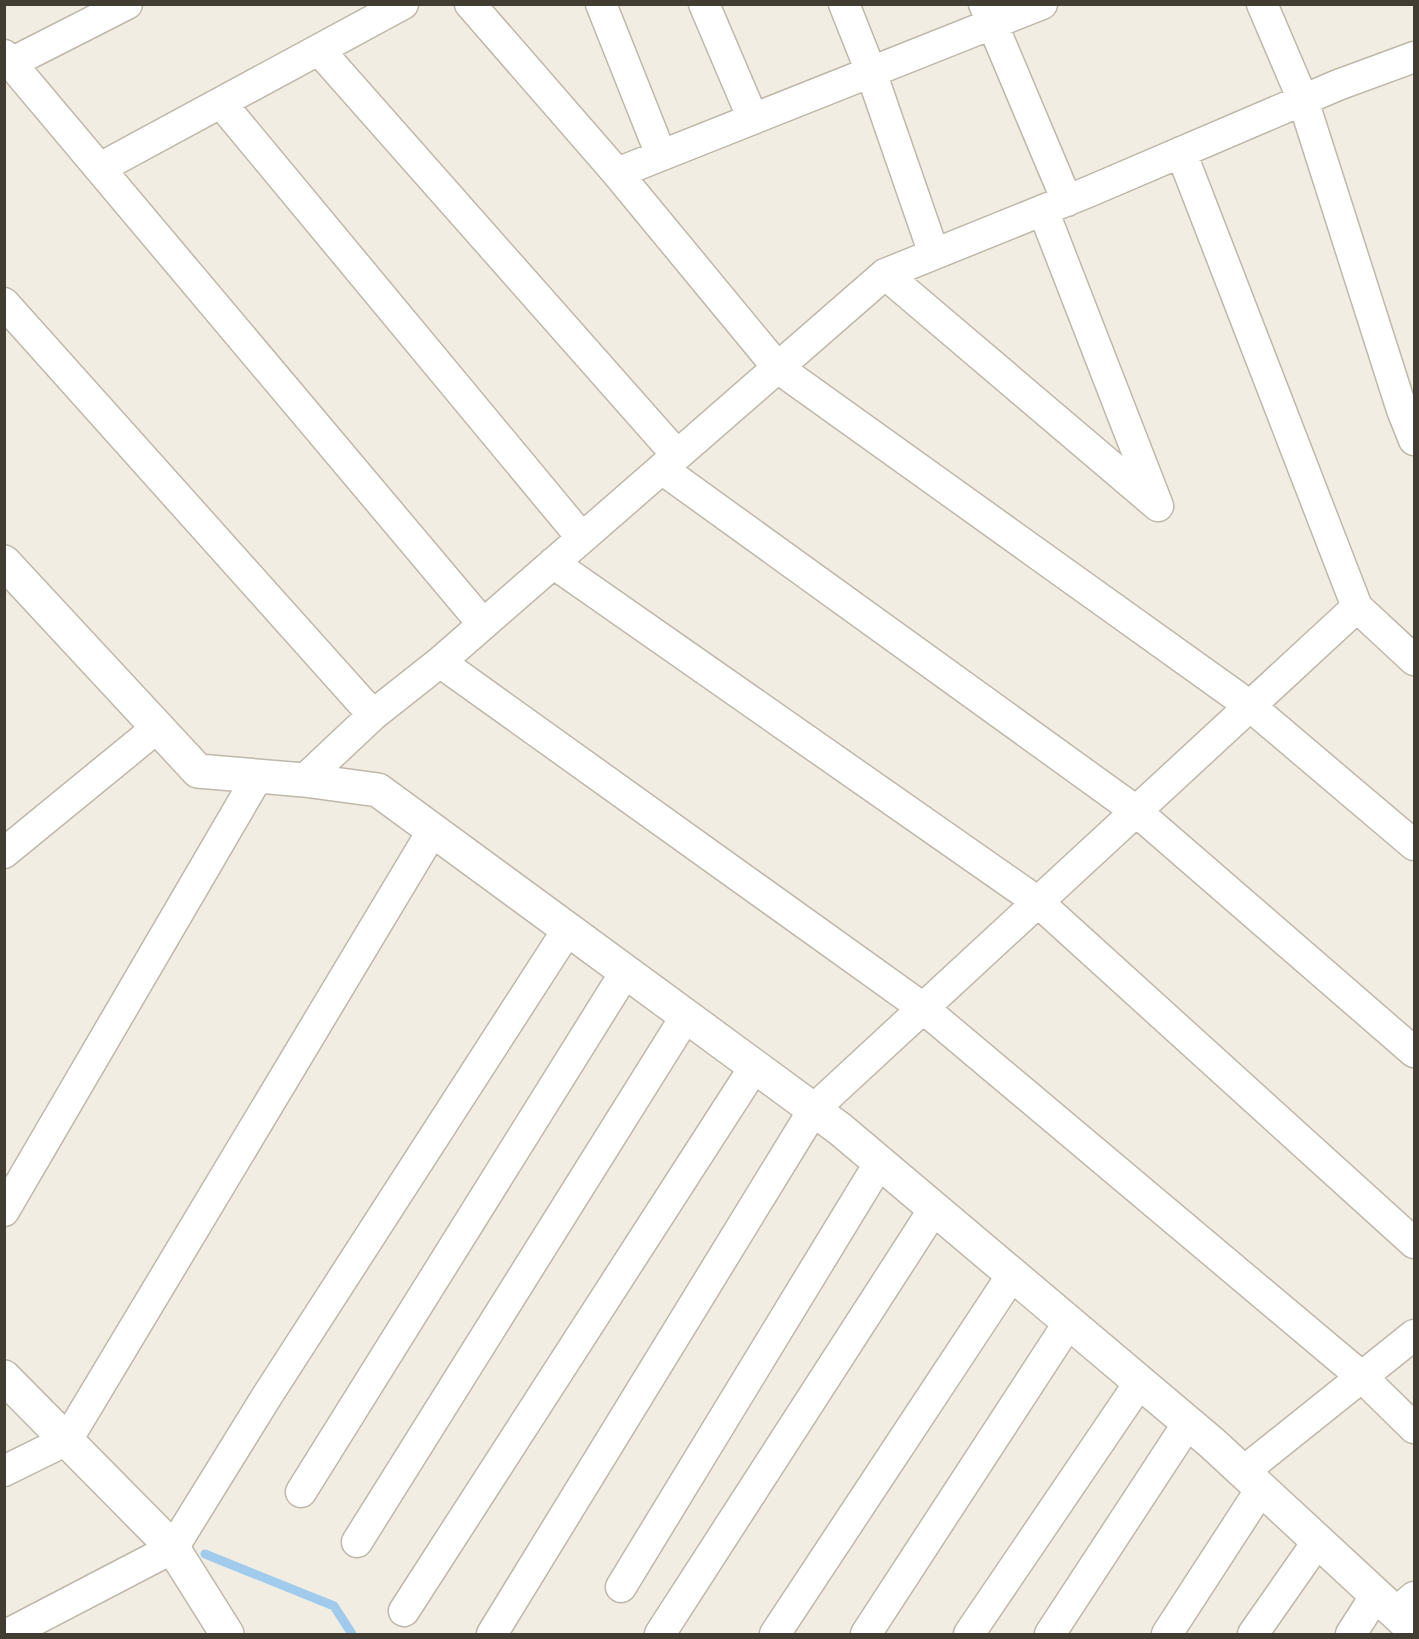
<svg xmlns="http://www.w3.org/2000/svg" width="1419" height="1639" viewBox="0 0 1419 1639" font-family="'DM Sans',sans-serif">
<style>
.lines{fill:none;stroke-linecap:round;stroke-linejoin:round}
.stream{stroke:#a0cbed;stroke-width:9}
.minor-casing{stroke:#bfb8a9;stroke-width:33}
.tertiary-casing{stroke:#bfb8a9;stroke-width:36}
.minor{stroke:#fff;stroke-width:30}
.tertiary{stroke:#fff;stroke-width:33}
</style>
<rect width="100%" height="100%" fill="#f1ede3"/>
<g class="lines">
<path class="stream" d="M 205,1554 L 334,1606 L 352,1634"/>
<defs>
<path id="minor" d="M 470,4 L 617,173 L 778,368 L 1250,706 L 1414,845
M 601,4 L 661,155
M 704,4 L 753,119
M 844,4 L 871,72 L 934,254
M 984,4 L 1067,201
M 1262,4 L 1303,100 L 1402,410 L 1414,440
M 319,50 L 677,455
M 4,55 L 483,624
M 11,63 L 127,4
M 221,103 L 582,538
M 1181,152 L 1357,607 L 1414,660
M 100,168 L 403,4
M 617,173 L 1042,4
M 885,274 L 1158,506 L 1043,210
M 4,303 L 373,715
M 662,469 L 1136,811 L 1414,1052
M 553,563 L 1038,902 L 1414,1243
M 440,662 L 923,1008 L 1362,1377 L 1414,1428
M 304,780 L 373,715 L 440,662 L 885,274 L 1088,192 L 1338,85 L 1414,57
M 4,853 L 158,727
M 4,1211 L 258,776
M 4,1471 L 67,1440 L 433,830
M 1243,1472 L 1414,1335
M 301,1492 L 626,971
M 357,1542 L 686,1016
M 621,1587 L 880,1162
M 404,1611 L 755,1066
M 1395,1613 L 1414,1597
M 8,1634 L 173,1548 L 267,1396 L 568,929
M 492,1634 L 814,1109 L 1357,607
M 660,1634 L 934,1209
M 775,1634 L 1012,1275
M 866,1634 L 1069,1322
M 969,1634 L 1140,1382
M 1050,1634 L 1188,1423
M 1167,1634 L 1261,1489
M 1253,1634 L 1318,1541
M 1351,1634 L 1376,1595"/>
<path id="tertiary" d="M 4,562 L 198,771 L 304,780 L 378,790 L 840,1129 L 1212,1443 L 1414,1630
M 4,1377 L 173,1548 L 227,1634"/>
</defs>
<use href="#minor" class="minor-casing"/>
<use href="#tertiary" class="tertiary-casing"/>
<use href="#minor" class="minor"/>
<use href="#tertiary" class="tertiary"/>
</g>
<rect width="1419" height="1639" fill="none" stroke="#423d33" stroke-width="12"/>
</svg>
